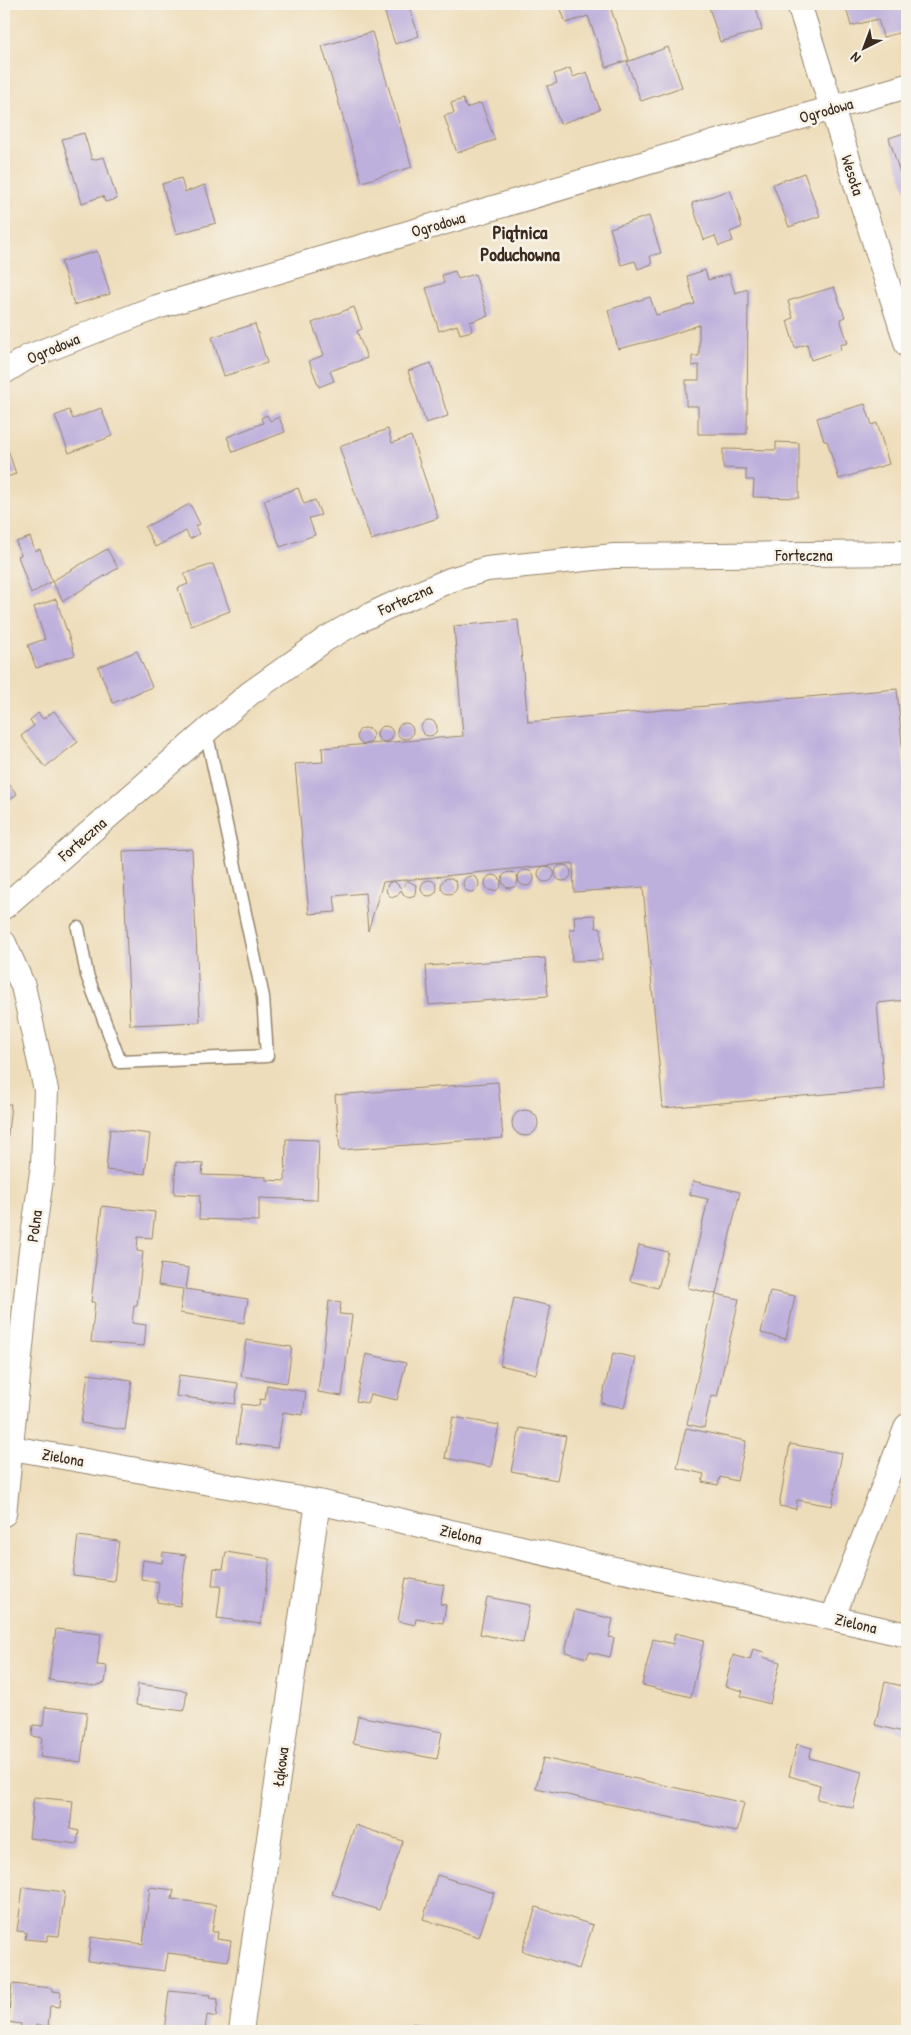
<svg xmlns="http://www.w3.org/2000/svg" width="911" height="2035" viewBox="0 0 911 2035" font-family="'Patrick Hand',sans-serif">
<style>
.building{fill:#beb0dc}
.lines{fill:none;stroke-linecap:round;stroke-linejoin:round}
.lane-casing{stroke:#94846c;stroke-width:15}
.street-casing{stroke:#94846c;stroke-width:26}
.lane{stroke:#fff;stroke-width:12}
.street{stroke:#fff;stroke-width:24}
.labels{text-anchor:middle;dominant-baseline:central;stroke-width:5;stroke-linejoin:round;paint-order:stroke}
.street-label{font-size:16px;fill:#3b2a1e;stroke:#f7f3e8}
.quarter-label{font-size:19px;font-weight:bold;fill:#3b2a1e;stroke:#f7f3e8}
</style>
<rect width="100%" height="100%" fill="#f7f3e8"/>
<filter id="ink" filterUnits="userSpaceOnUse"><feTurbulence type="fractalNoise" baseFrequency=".02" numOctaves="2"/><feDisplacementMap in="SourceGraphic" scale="10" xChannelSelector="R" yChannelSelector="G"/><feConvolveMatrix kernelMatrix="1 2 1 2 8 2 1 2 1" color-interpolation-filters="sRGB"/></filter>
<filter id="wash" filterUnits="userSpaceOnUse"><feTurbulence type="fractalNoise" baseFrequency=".0096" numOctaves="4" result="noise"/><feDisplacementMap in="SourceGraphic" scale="20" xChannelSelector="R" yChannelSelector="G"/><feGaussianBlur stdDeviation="1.12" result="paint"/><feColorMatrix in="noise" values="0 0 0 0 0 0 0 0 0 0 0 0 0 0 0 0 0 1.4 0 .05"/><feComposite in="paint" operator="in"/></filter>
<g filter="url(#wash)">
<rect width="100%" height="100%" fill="#eeddba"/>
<g id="blocks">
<path class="building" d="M 382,4 L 408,4 L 419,36 L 395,44 Z
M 559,4 L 609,4 L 629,60 L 606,67 L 588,16 L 566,23 Z
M 708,4 L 755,4 L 762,30 L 720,42 Z
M 845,4 L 907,4 L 907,31 L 883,37 L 878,19 L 851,26 Z
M 372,32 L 412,167 L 362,182 L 322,46 Z
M 668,47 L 682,87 L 641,101 L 627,62 Z
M 570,68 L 573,77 L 587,72 L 600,110 L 560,124 L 547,86 L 557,83 L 554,74 Z
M 463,99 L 466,108 L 481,103 L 495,140 L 457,153 L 444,116 L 454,113 L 451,103 Z
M 907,132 L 907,188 L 905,189 L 889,138 Z
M 84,133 L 92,160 L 104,157 L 117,199 L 105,202 L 103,196 L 82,203 L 62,139 Z
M 804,173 L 820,216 L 789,227 L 773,184 Z
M 181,178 L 185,192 L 205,185 L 216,223 L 176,234 L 162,184 Z
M 730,190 L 742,227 L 730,232 L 733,241 L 719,246 L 715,236 L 704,240 L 692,203 Z
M 649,216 L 661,253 L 650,256 L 652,264 L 638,269 L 635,261 L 621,265 L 610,228 Z
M 97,251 L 110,294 L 74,305 L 61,262 Z
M 705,270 L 708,280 L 729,274 L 735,293 L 748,289 L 747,434 L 698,434 L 698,406 L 686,406 L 686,380 L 699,380 L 699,365 L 692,366 L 692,356 L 699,356 L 699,325 L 658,339 L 618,349 L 608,310 L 650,297 L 656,315 L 695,304 L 687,276 Z
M 455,271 L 458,279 L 475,274 L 488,316 L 470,322 L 472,331 L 460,334 L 457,325 L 439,331 L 426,288 L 444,283 L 442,275 Z
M 834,287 L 845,317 L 840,319 L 848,343 L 840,345 L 841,350 L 811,360 L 807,344 L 795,348 L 787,321 L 793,318 L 788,301 Z
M 354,307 L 362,329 L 357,331 L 367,358 L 330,371 L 334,381 L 319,387 L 309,361 L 324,355 L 312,323 Z
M 255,324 L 267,363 L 224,376 L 212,337 Z
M 431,363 L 448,416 L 426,423 L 408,371 Z
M 865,404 L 872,425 L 877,423 L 889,464 L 839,479 L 827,441 L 824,441 L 817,418 Z
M 101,408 L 112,436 L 69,453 L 55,416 L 69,410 L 73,419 Z
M 267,415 L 270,421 L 279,417 L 285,432 L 233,452 L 227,437 L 263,423 L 261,418 Z
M 388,429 L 392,443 L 411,436 L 438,518 L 371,540 L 339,446 Z
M 4,438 L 16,474 L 4,478 Z
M 776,442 L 799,443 L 799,498 L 753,497 L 754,480 L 746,480 L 746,469 L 723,468 L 723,449 L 776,450 Z
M 298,488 L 304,504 L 315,500 L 321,515 L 309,518 L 315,535 L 280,547 L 264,500 Z
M 190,504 L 200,524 L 195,526 L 199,534 L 190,539 L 186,531 L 155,547 L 145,527 Z
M 30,537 L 35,551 L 40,549 L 52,581 L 31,594 L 18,556 L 21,555 L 16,542 Z
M 107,549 L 118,568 L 63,601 L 52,581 Z
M 213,564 L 230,611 L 191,626 L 178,588 L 188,584 L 184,574 Z
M 56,599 L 75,655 L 36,668 L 28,645 L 45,639 L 34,607 Z
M 518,620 L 528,722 L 897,689 L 907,800 L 907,1000 L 877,1003 L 884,1089 L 663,1108 L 643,887 L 574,892 L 573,863 L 394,881 L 401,888 L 408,881 L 416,885 L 415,895 L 409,897 L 404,895 L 401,890 L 397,896 L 391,897 L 387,893 L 386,888 L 389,883 L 393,881 L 383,882 L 368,931 L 365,893 L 334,896 L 336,912 L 309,914 L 295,764 L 323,762 L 322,748 L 463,736 L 454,626 Z
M 137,651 L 152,687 L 113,703 L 98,667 Z
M 54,711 L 78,742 L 45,767 L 21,736 L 34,726 L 30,720 L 38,713 L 43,719 Z
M421 728a8 8 0 1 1 16 0a8 8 0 1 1-16 0Z
M397 731a8 8 0 1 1 16 0a8 8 0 1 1-16 0Z
M377 734a8 8 0 1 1 16 0a8 8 0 1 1-16 0Z
M357 736a8 8 0 1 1 16 0a8 8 0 1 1-16 0Z
M 4,778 L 17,794 L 4,805 Z
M 192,849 L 200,1022 L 130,1025 L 123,851 Z
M555 873a8 8 0 1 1 16 0a8 8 0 1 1-16 0Z
M538 874a8 8 0 1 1 16 0a8 8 0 1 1-16 0Z
M518 878a8 8 0 1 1 16 0a8 8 0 1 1-16 0Z
M502 880a8 8 0 1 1 16 0a8 8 0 1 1-16 0Z
M485 883a8 8 0 1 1 16 0a8 8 0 1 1-16 0Z
M463 884a8 8 0 1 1 16 0a8 8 0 1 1-16 0Z
M441 886a8 8 0 1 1 16 0a8 8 0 1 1-16 0Z
M421 888a8 8 0 1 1 16 0a8 8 0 1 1-16 0Z
M 595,915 L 596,928 L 601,928 L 602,960 L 572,961 L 570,929 L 575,929 L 574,916 Z
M 545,958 L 548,996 L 429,1005 L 426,966 Z
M 498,1082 L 503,1138 L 340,1150 L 335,1095 Z
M 4,1104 L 11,1104 L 7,1143 L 4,1143 Z
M512 1123a13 13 0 1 1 26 0a13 13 0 1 1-26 0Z
M 110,1129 L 150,1134 L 145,1174 L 106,1170 Z
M 286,1139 L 319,1140 L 317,1200 L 259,1198 L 259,1221 L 199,1219 L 200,1195 L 174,1194 L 176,1162 L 203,1164 L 202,1175 L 266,1177 L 266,1180 L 285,1181 Z
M 693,1181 L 740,1192 L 716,1294 L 688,1288 L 708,1199 L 690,1195 Z
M 102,1206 L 155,1212 L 152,1238 L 138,1237 L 137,1251 L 143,1252 L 137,1306 L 134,1306 L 132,1323 L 146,1325 L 144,1346 L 91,1342 L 95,1302 L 91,1302 Z
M 639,1245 L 668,1252 L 658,1288 L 630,1281 Z
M 161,1264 L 189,1268 L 186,1289 L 248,1299 L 244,1323 L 180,1313 L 183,1289 L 158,1285 Z
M 770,1291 L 795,1296 L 786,1339 L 761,1333 Z
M 716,1294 L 739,1299 L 717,1397 L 711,1396 L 704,1428 L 687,1424 Z
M 514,1298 L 551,1306 L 536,1374 L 500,1365 Z
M 329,1301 L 341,1303 L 339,1314 L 352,1315 L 342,1396 L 318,1392 Z
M 246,1340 L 292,1347 L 287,1383 L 241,1376 Z
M 613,1353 L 636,1358 L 624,1408 L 601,1403 Z
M 366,1354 L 406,1363 L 397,1400 L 370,1394 L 367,1403 L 356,1401 Z
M 88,1374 L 132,1380 L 125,1430 L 81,1423 Z
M 179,1375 L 238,1383 L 235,1404 L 176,1396 Z
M 267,1385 L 306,1392 L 303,1415 L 283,1412 L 277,1448 L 236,1443 L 242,1404 L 259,1406 L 260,1399 L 265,1400 Z
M 453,1417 L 499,1425 L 491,1467 L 445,1458 Z
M 520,1428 L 566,1436 L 557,1480 L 511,1471 Z
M 686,1428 L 746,1441 L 737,1481 L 720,1477 L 718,1485 L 702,1482 L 704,1474 L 677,1468 Z
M 790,1444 L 842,1453 L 832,1506 L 797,1500 L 796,1509 L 779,1506 Z
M 78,1536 L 119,1541 L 114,1581 L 73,1576 Z
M 163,1552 L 186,1555 L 180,1606 L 157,1602 L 159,1582 L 141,1579 L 143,1560 L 162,1563 Z
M 226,1552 L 270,1559 L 261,1624 L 217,1618 L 221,1586 L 212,1586 L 214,1568 L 223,1569 Z
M 406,1578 L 444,1585 L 440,1604 L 446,1605 L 443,1623 L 416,1619 L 415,1625 L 398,1621 Z
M 487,1597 L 530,1605 L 523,1643 L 480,1634 Z
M 575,1610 L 613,1619 L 609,1637 L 614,1638 L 610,1657 L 589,1652 L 587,1658 L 565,1652 Z
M 56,1629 L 101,1634 L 97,1665 L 107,1666 L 105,1683 L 94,1686 L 49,1680 Z
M 675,1633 L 704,1640 L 691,1697 L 642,1685 L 653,1639 L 673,1644 Z
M 753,1649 L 764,1652 L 763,1657 L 780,1662 L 770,1704 L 741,1696 L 743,1691 L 725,1686 L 733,1655 L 750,1660 Z
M 885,1682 L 907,1687 L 907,1733 L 875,1725 Z
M 138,1684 L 187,1691 L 184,1711 L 136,1705 Z
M 45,1707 L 87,1712 L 81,1762 L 40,1757 L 42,1738 L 32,1736 L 33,1725 L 43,1726 Z
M 358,1716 L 442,1732 L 437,1759 L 353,1743 Z
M 797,1744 L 812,1748 L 809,1758 L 862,1772 L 853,1808 L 817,1799 L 820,1785 L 789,1776 Z
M 543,1758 L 744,1803 L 737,1832 L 536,1788 Z
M 34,1797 L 73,1801 L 70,1829 L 79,1831 L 77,1844 L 29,1838 Z
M 355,1825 L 403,1841 L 379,1910 L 332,1894 Z
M 437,1875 L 494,1893 L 479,1937 L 423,1919 Z
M 23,1887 L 65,1892 L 59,1936 L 47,1935 L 47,1941 L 25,1939 L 26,1932 L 17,1931 Z
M 150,1887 L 174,1890 L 172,1899 L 216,1905 L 212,1932 L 218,1932 L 217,1939 L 231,1941 L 228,1961 L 168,1953 L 165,1971 L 88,1961 L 91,1937 L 143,1944 Z
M 536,1907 L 593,1925 L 579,1969 L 522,1951 Z
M 12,1984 L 52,1988 L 52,1991 L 61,1992 L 60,2007 L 50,2006 L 48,2027 L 36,2025 L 35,2031 L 20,2031 L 21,2024 L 8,2022 Z
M 169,1991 L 210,1995 L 209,1998 L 218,1999 L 216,2017 L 207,2015 L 205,2031 L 164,2031 Z
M 413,2023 L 432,2029 L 431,2031 L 411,2031 Z"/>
</g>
</g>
<g filter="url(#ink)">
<use href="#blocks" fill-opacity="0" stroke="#94846c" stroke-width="1"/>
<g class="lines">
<defs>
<path id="lane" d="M 78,928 L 87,975 L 120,1062 L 267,1056 L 263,997 L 206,731"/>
<path id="street" d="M 799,4 L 907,345
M 4,372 L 28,357 L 157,307 L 907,86
M 4,907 L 249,694 L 326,639 L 354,623 L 387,607 L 450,580 L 487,569 L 614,556 L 907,553
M 4,943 L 23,986 L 46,1090 L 43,1165 L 30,1258 L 4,1514
M 12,1448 L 318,1502 L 907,1635
M 833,1617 L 907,1426
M 241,2031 L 318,1502"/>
</defs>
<use href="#lane" class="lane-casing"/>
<use href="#street" class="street-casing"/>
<use href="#lane" class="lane"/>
<use href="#street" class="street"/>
</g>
</g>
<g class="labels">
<g class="street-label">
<text transform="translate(826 110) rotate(-16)">Ogrodowa</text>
<text transform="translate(853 175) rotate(72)">Wesoła</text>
<text transform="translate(438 224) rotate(-16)">Ogrodowa</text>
<text transform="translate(53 348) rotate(-23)">Ogrodowa</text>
<text x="804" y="555">Forteczna</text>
<text transform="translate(405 599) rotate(-24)">Forteczna</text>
<text transform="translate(82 839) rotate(-41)">Forteczna</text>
<text transform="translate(34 1226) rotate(-82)">Polna</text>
<text transform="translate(63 1457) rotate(10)">Zielona</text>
<text transform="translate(461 1534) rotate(13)">Zielona</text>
<text transform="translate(856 1623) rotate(13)">Zielona</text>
<text transform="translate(280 1767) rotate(-82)">Łąkowa</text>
</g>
<g class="quarter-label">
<text x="520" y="232">Piątnica<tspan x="520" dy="22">Poduchowna</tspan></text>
</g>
</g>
<rect width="911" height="2035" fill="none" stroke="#f7f3e8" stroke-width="20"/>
<g transform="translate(864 48) rotate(222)" stroke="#f7f3e8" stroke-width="4" paint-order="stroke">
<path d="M0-4L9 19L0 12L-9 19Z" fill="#3b2a1e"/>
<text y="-8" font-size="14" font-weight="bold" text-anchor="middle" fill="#3b2a1e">N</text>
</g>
</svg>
